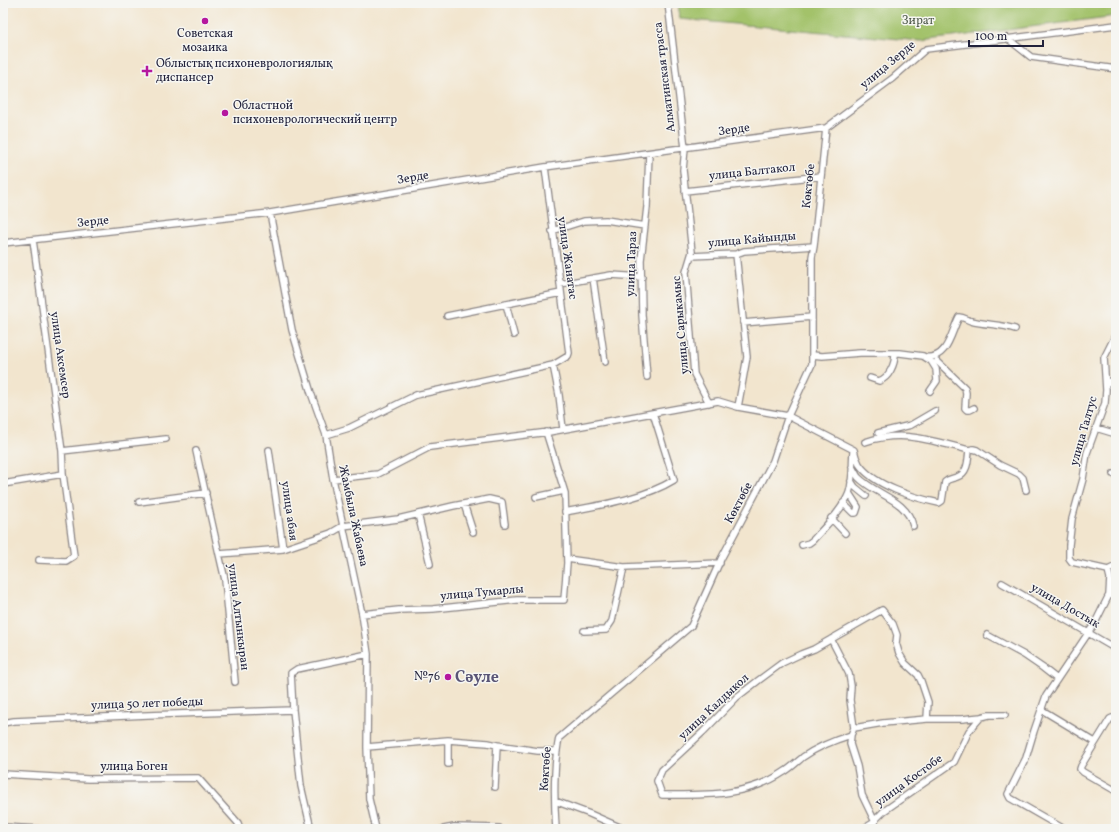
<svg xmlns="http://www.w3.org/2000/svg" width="1119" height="832" viewBox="0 0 1119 832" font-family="Vollkorn,serif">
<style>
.green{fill:#a3c26a;stroke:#627252}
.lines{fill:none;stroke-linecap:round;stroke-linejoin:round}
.minor-casing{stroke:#8a8484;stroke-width:8}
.minor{stroke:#fff;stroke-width:5.5}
.poi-dot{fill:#b5179e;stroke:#f6f6f2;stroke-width:1.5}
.labels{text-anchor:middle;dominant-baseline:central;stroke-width:3;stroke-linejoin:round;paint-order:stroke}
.park-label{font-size:12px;fill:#4f5a4b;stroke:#f6f6f2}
.poi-label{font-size:12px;fill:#22223b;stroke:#f6f6f2;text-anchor:start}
.street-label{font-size:12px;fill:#22223b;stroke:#f6f6f2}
.district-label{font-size:16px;font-weight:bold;fill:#5a5576;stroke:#f6f6f2}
</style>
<rect width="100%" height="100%" fill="#f6f6f2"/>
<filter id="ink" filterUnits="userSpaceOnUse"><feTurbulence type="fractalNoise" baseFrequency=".025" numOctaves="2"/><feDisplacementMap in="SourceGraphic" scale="8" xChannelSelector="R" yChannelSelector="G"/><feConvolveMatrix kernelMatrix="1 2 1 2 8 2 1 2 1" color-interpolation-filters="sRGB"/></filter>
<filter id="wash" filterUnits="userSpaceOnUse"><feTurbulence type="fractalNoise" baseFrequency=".012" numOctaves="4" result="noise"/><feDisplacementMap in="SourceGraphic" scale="16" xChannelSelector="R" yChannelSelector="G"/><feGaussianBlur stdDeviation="0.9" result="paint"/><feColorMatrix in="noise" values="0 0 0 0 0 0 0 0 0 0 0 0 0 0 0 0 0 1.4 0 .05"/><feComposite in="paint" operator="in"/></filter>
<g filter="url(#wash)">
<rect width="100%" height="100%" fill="#f2e5ce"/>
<path class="green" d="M 678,3 L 1116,3 L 1116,16 L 921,41 L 680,19 Z"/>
</g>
<g filter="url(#ink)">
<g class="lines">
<defs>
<path id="minor" d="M 668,3 L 685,148 L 683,170 L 692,252 L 686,272 L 694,374 L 709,403
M 1007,38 L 1031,57 L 1116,69
M 685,191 L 821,176
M 270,213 L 292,330 L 311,393 L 326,435 L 333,479 L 362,614 L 368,654 L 367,747 L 369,799 L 376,829
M 552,231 L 584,221 L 606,220 L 645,226
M 33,240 L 62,451 L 63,474 L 74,556 L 66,561 L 39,560
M 3,243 L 270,213 L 545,167 L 826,128 L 893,78 L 926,49 L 1116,25
M 736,254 L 747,357 L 738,407
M 691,256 L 736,254 L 744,251 L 814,246
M 593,278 L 605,362
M 560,284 L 611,275 L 642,277
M 506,304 L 514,335
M 447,316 L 561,293
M 743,323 L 812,317
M 1116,334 L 1104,358 L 1106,390 L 1105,403 L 1087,453 L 1083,479 L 1072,519 L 1069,545 L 1069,558 L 1072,562 L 1108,570 L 1116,566
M 812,355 L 822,356 L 860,353 L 900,353 L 923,356 L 931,361 L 936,369 L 937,381 L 930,391
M 925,357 C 948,360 951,332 959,317 C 964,317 967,320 971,321 C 986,325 1001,324 1015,329
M 937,361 L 965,388 L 966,393 L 965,408 L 967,410 L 970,410 L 974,408
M 553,365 L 559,395 L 563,429
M 647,377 L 642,315 L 641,260 L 647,207 L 649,153
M 870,378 L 879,381 C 889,378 895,364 895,354
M 1106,381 L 1116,383
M 1096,428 L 1116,434
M 878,433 L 911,425 L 935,411
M 326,435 L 349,428 L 416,395 L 553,365 L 568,356 L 569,353 L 545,167
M 865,442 C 904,429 931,441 969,450 L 973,449 L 977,450 L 1000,465 L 1019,474 L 1023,478 L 1026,490
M 62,451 L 166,439
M 196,451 L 219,554 L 283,549 L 269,450
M 852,467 C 854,470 856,474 858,477 C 875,495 907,499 913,526
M 1113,474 L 1116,475
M 333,479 L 378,474 L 430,447 L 549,432 L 718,401 L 738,407 L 788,416 L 854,450 C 855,455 857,460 859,464 C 874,486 915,498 939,503 L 942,501 L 945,482 C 949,478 952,479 957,477 C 968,473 968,461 969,450
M 851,481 L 855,487 L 866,496
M 3,484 L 63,474
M 536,497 L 564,491
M 139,502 L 206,493
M 843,503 L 853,513 L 856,513 L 858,507 L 849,493
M 464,504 L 473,532
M 565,512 C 600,505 643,499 674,480 L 653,413
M 418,514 L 430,564
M 831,518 L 845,533
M 802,545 L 809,543 L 813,540 C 824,528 843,509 849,493 C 853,481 852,465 853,452
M 283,549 L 331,533 L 343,526 L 398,519 L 453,506 L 489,499 L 502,502 L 505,524
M 219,554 L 225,580 L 235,682
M 567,559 L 624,567 L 720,563
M 1002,583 L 1116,649
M 362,614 L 399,610 L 433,609 L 517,600 L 564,600 L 567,563 L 565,493 L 546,432
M 584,631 L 606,630 L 612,621 L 624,567
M 987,635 L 1024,655 L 1043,668 L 1057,679
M 831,639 L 849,674 L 851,686 L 850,700 L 854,728
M 1042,710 L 1095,742
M 1116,719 L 1112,718 L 1110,719 L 1081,766 L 1080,769 L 1083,772 L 1116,791
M 3,723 L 14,721 L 148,715 L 293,710
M 851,735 C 835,740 817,747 803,757 C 797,762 791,768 784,772 C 747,797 704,795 662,795 L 657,781 L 662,770 L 703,732 L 737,697 L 759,680 L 782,663 L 801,654 L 814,649 L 882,610 L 893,624 L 897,635 L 896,643 L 899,653 L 905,663 L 918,675 L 921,681 L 928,702 L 927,719 L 962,719 L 981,717
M 367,747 L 448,740
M 448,764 L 448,740 L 488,743 L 497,745
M 3,774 L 88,779 L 198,778 L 238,823 L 240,829
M 495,787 L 497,745 L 538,751 L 557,751
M 555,801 L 590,814 L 624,829
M 875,822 L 862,795 L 857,766 L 850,744 L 851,735 L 854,728 L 883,723 L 927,719
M 3,827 L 40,829
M 311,829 L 301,786 L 293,710 L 291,673 L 297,669 L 368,654
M 444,829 L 454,827 L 499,828
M 556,829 C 554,799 553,768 559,738 L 691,626 L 721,559 L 773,461 L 788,416 L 812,364 L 812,257 L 814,246 L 826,128
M 863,829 L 875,822 L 876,819 L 884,811 L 954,762 L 969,731 L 981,717 L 989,715 L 1005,715
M 1064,829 L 1010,798 L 1008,794 L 1026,758 L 1034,731 L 1046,696 L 1095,623 L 1109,595 L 1110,578 L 1108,570"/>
</defs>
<use href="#minor" class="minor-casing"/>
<use href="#minor" class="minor"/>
</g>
</g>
<g class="poi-dot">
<circle cx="205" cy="21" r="4"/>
<path d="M145 65h4v4h4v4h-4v4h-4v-4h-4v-4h4z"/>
<circle cx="225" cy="113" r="4"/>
<circle cx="448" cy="677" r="4"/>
</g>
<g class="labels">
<g class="park-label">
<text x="918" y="21">Зират</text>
</g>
<g class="poi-label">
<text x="205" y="34" text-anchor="middle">Советская<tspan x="205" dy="14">мозаика</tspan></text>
<text x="156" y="64">Облыстық психоневрологиялық<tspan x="156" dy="14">диспансер</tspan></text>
<text x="233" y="106">Областной<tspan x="233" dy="14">психоневрологический центр</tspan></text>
<text x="440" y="677" text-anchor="end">№76</text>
</g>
<g class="street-label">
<text transform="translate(888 65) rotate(-40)">улица Зерде</text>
<text transform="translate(665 77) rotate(-97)">Алматинская трасса</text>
<text transform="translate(734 130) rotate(-8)">Зерде</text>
<text transform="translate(752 172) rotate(-6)">улица Балтакол</text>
<text transform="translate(413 178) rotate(-10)">Зерде</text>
<text transform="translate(809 186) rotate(-84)">Көктөбе</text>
<text transform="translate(93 222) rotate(-6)">Зерде</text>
<text transform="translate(752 240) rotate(-5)">улица Кайынды</text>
<text transform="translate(567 258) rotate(82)">улица Жанатас</text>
<text transform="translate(632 264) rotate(-88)">улица Тараз</text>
<text transform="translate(681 325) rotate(-95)">улица Сарыкамыс</text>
<text transform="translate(60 355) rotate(82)">улица Аксемсер</text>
<text transform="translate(1084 431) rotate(-74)">улица Талтус</text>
<text transform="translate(739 503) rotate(-62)">Көктөбе</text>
<text transform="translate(289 511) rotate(82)">улица абая</text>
<text transform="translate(353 516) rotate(78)">Жамбыла Жабаева</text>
<text transform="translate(482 593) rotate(-5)">улица Тумарлы</text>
<text transform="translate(1065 606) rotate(30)">улица Достык</text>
<text transform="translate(238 617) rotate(83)">улица Алтынкыран</text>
<text transform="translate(147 704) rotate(-2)">улица 50 лет победы</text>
<text transform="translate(714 707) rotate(-43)">улица Калдыкол</text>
<text x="134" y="767">улица Боген</text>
<text transform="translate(546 769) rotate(-86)">Көктөбе</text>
<text transform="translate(909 781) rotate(-36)">улица Костобе</text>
</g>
<g class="district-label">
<text x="477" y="678">Сәуле</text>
</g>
</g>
<rect width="1119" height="832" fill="none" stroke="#f6f6f2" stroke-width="16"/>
<path d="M969 40v6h74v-6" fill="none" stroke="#22223b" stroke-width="2"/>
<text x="975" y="40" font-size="12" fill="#22223b" stroke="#f6f6f2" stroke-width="3" paint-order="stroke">100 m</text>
</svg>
